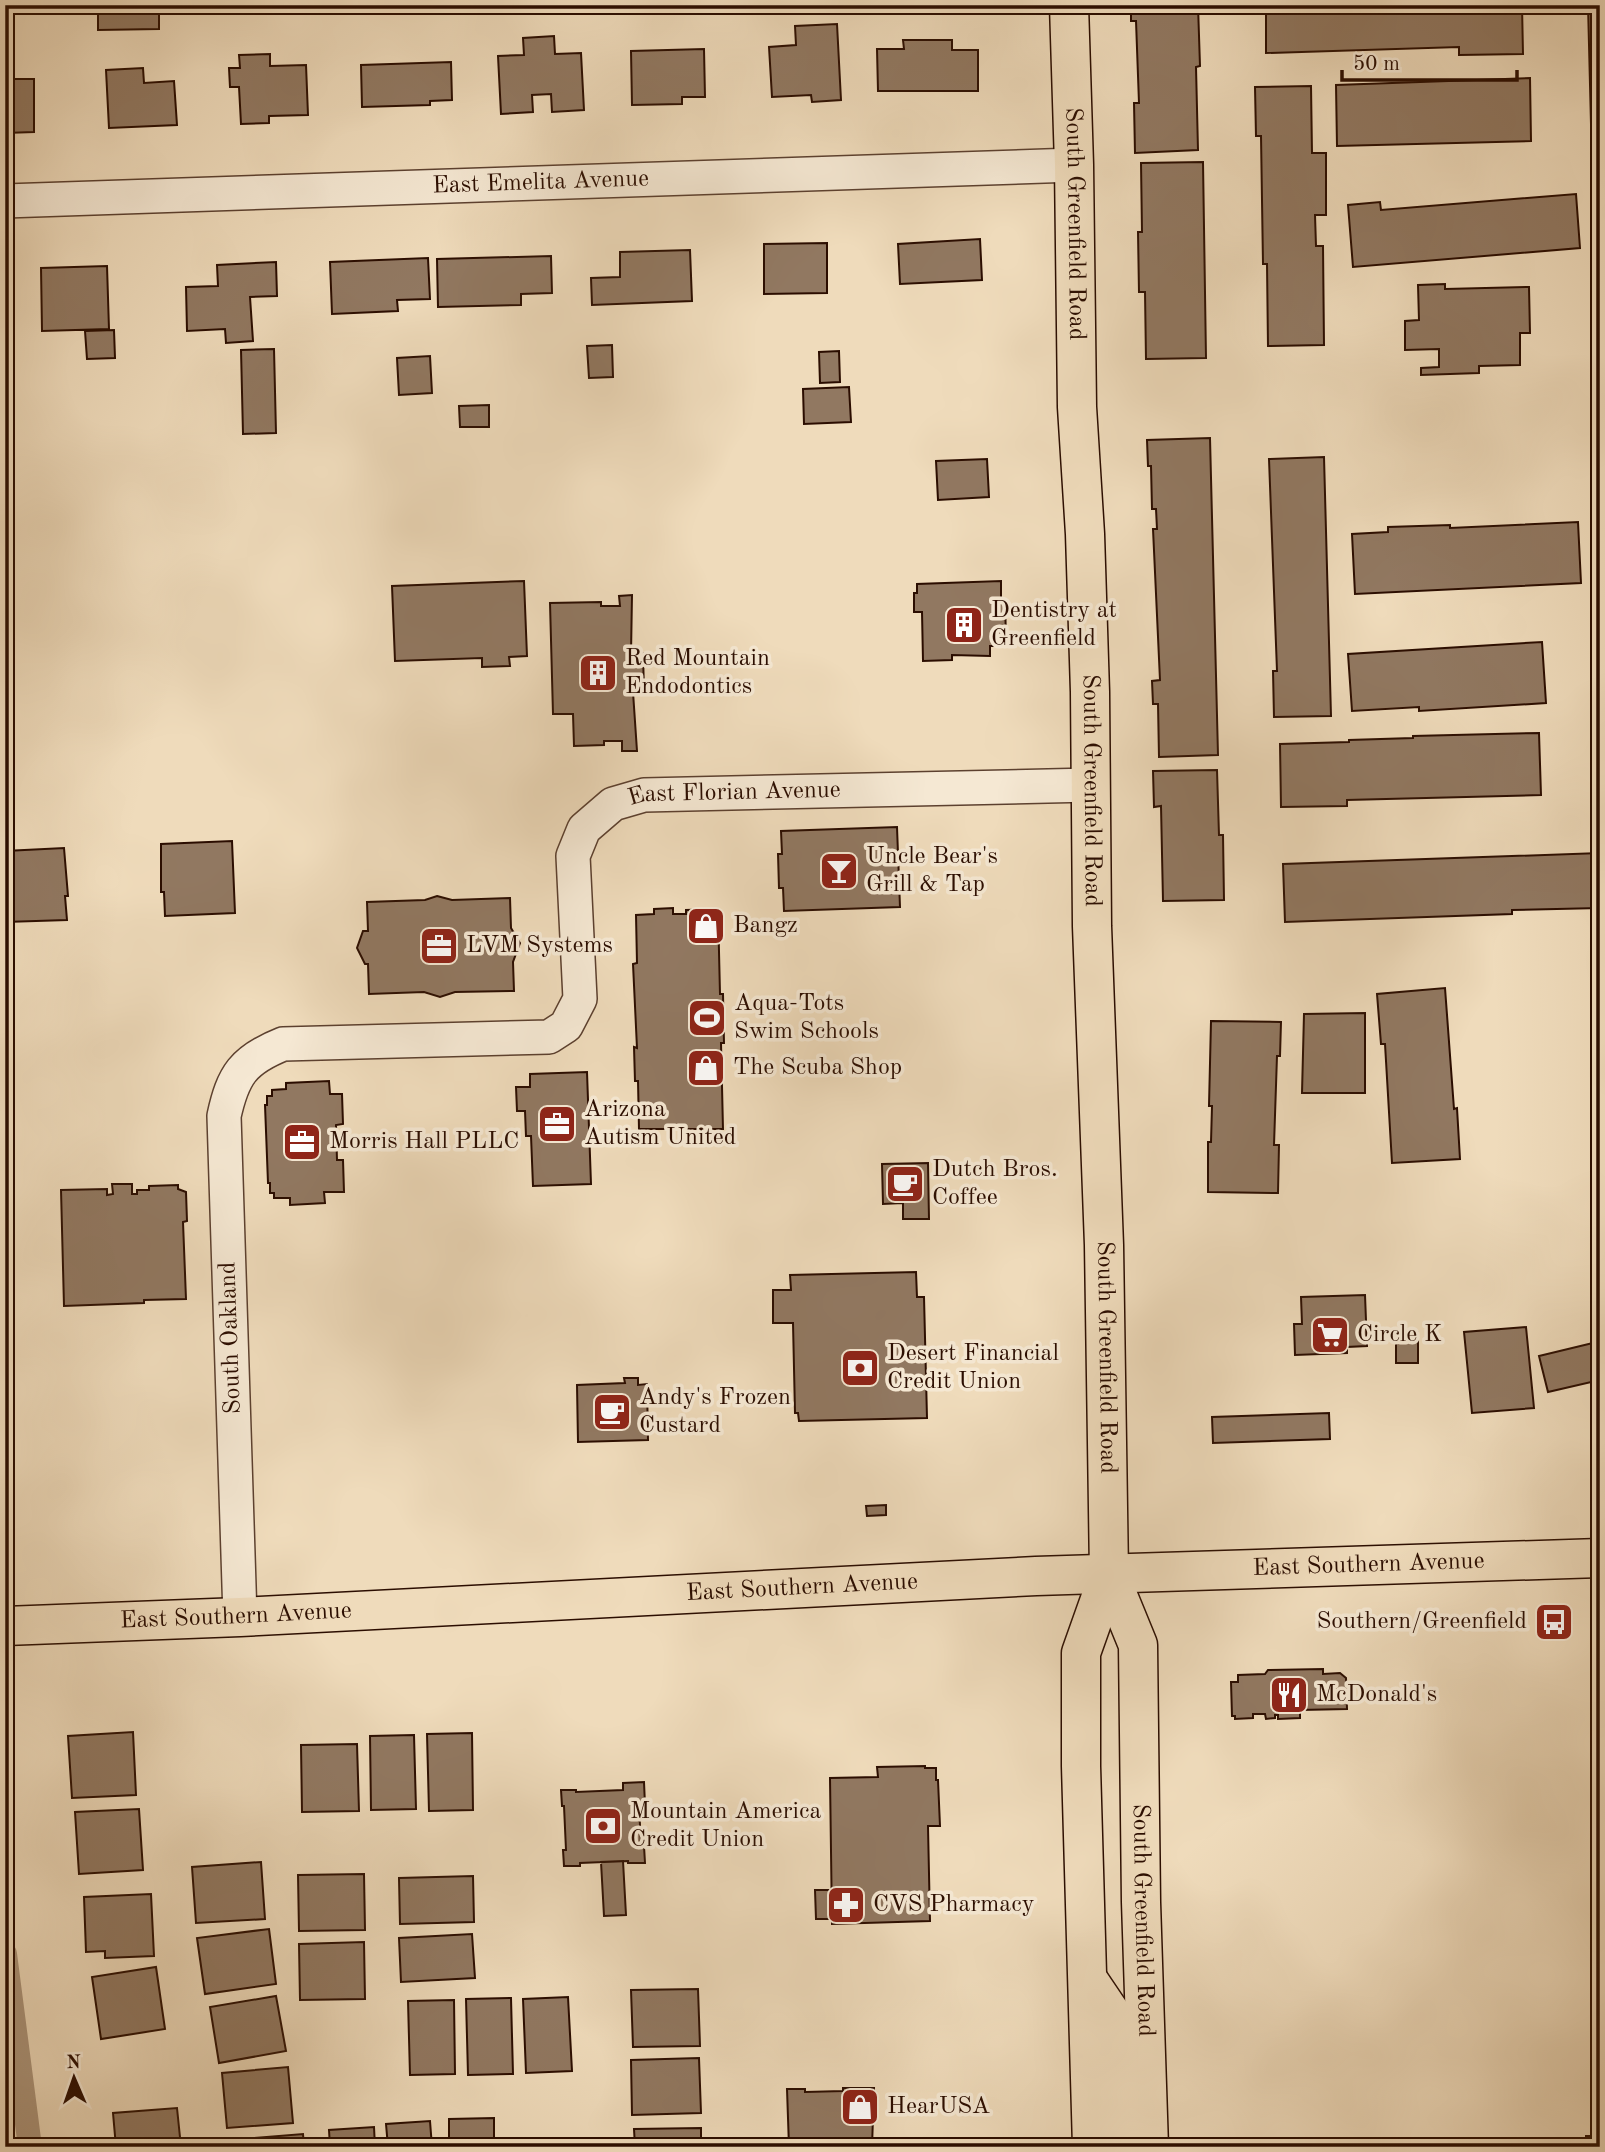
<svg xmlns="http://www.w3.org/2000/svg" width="1605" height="2152" viewBox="0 0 1605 2152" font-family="'Old Standard TT',serif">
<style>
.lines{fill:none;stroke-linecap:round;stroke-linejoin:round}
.canal{stroke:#ac957b;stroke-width:24}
.building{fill:#917861;stroke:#2b0d00;stroke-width:2}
.minor-casing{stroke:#5c402f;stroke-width:36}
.major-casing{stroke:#2b0d00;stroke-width:41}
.minor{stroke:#f5e8d3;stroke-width:33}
.major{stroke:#efdbbb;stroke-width:38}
.labels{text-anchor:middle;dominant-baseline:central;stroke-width:7;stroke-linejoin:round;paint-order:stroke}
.street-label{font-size:24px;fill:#2b0d00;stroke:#f5e8d3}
.poi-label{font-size:24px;fill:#2b0d00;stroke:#f5e8d3;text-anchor:start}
</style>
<rect width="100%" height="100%" fill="#efdbbb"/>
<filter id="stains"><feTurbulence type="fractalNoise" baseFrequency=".00286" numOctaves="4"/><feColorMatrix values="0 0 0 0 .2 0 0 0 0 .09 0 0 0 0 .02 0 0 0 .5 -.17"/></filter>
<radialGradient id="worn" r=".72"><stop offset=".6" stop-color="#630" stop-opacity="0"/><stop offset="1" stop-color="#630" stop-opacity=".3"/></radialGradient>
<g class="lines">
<path class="canal" d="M 5,1954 L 30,2147"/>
</g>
<path class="building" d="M 98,5 L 159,5 L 159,29 L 98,30 Z
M 1131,5 L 1198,5 L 1200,66 L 1196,67 L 1198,150 L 1135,153 L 1134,103 L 1139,103 L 1136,21 L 1131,21 Z
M 1266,5 L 1522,5 L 1523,54 L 1459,55 L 1459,47 L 1266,53 Z
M 1588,5 L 1600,5 L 1600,124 L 1591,124 Z
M 837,24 L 841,100 L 812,102 L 811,95 L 772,97 L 769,47 L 796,45 L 795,26 Z
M 554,36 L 555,54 L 581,53 L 584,110 L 552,112 L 551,94 L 532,95 L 533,112 L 501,114 L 498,56 L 524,55 L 523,38 Z
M 903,40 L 952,40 L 952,50 L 978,50 L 978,91 L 878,91 L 877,49 L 904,49 Z
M 704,49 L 705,97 L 682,97 L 682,104 L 632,105 L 631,51 Z
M 270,54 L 270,66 L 306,65 L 308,115 L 269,116 L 269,123 L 241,124 L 239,87 L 230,87 L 229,68 L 240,68 L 239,55 Z
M 451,62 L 452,100 L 430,101 L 430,105 L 362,107 L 361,65 Z
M 143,68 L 144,83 L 174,81 L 177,125 L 109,128 L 106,70 Z
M 1530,78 L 1531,141 L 1337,146 L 1336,85 Z
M 5,79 L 34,79 L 34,132 L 5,133 Z
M 1311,86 L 1312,153 L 1326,153 L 1326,215 L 1315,215 L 1316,246 L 1323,246 L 1324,345 L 1268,346 L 1267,264 L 1263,264 L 1261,136 L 1256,136 L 1255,87 Z
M 1203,162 L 1206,358 L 1146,359 L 1145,292 L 1139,292 L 1138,232 L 1142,232 L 1141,163 Z
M 1594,179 L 1600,179 L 1600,242 L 1596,242 Z
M 1576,194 L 1580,248 L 1353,267 L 1348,205 L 1380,202 L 1381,210 Z
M 980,239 L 982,280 L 900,284 L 898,244 Z
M 827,243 L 827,293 L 764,294 L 764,244 Z
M 690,250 L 692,301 L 592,305 L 591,278 L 620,277 L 620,252 Z
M 551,256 L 552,293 L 521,294 L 521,305 L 438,307 L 437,259 Z
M 428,258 L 430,299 L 397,300 L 398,311 L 332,314 L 330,262 Z
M 276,262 L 277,296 L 250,297 L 253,341 L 226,343 L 225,329 L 187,331 L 186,287 L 218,286 L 217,265 Z
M 107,266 L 109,329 L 42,331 L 41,268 Z
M 1445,284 L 1445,289 L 1529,287 L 1530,333 L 1520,333 L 1520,365 L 1479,366 L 1479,373 L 1421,375 L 1421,368 L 1439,367 L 1439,349 L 1405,350 L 1405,321 L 1419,320 L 1418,285 Z
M 114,330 L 115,358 L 87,359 L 85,331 Z
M 612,345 L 613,377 L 589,378 L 587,346 Z
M 274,349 L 276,433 L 243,434 L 241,350 Z
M 839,351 L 840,382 L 820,383 L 819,352 Z
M 430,356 L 432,393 L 399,395 L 397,358 Z
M 849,387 L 851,422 L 804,424 L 803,389 Z
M 489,405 L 489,427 L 460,427 L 459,406 Z
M 1210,438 L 1218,755 L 1159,757 L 1158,704 L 1153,704 L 1152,681 L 1160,680 L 1153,529 L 1157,529 L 1156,509 L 1152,509 L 1151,466 L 1148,466 L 1147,440 Z
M 1324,457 L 1331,716 L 1274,717 L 1273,671 L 1277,671 L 1269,459 Z
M 987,459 L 989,497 L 938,500 L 936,461 Z
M 1578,522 L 1581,583 L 1355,594 L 1352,534 L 1388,532 L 1388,527 L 1450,525 L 1450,528 Z
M 524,581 L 527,656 L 509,657 L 510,666 L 482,667 L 482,658 L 395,661 L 392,586 Z
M 1001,581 L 1001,600 L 1005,600 L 1006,639 L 1002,639 L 1003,646 L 990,646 L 990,656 L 952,655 L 952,660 L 923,661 L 922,612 L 914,612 L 914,593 L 917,593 L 917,584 Z
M 632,595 L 631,654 L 643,653 L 644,692 L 633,692 L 637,751 L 622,751 L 622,741 L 604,741 L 604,745 L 574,746 L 573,714 L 553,714 L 550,603 L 601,602 L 601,606 L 620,606 L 619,596 Z
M 1542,642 L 1546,703 L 1419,711 L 1419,707 L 1352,711 L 1348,654 Z
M 1539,733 L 1541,795 L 1347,800 L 1347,806 L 1281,807 L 1280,744 L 1349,742 L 1349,740 L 1413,738 L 1413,736 Z
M 1217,770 L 1219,835 L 1223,835 L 1224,900 L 1163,901 L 1161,806 L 1154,807 L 1153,771 Z
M 897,827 L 900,907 L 784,911 L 783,888 L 779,888 L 778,854 L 782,854 L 781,831 Z
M 232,841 L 235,913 L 165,916 L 164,892 L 161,892 L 161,844 Z
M 64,848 L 68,896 L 65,896 L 67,920 L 5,922 L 5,851 Z
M 1600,853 L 1600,908 L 1512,910 L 1512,914 L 1285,922 L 1283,864 Z
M 437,896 L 452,900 L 510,898 L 511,928 L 520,943 L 513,962 L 514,991 L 455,992 L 440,997 L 424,992 L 369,994 L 368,964 L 365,964 L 357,948 L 363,931 L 368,931 L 367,902 L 425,900 Z
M 673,908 L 673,914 L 686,914 L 686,910 L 718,909 L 720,994 L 723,994 L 724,1043 L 721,1043 L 723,1129 L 639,1129 L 638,1081 L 635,1081 L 634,1047 L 637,1048 L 633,964 L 637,963 L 636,915 L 654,914 L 654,909 Z
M 1445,988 L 1454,1109 L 1457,1108 L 1460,1159 L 1392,1163 L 1385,1044 L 1381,1044 L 1377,994 Z
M 1365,1013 L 1365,1093 L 1302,1093 L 1304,1014 Z
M 1211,1021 L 1281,1022 L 1280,1056 L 1277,1056 L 1274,1145 L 1279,1145 L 1278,1193 L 1208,1192 L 1208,1142 L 1211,1142 L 1212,1106 L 1209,1106 Z
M 587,1072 L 591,1184 L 533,1186 L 531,1136 L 526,1136 L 525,1111 L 517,1111 L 516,1087 L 530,1087 L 530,1074 Z
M 329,1081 L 330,1094 L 342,1094 L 343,1124 L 336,1125 L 337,1160 L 343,1160 L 344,1192 L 324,1192 L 325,1203 L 290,1205 L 290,1198 L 274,1198 L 274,1193 L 270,1193 L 270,1183 L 268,1183 L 265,1105 L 267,1105 L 267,1096 L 272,1096 L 272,1090 L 286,1089 L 286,1083 Z
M 928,1163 L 929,1219 L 903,1219 L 903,1203 L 883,1204 L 882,1164 Z
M 112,1184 L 132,1184 L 132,1194 L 137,1194 L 137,1190 L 149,1190 L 149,1186 L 178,1185 L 178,1189 L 186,1192 L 187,1221 L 183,1222 L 186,1299 L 144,1300 L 144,1303 L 64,1306 L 61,1190 L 107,1189 L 107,1195 L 113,1194 Z
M 916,1272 L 917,1297 L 924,1297 L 927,1418 L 799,1421 L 798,1413 L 795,1413 L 793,1323 L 773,1323 L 773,1290 L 791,1290 L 790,1275 Z
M 1365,1295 L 1367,1346 L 1347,1347 L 1347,1353 L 1295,1355 L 1294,1324 L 1302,1324 L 1301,1297 Z
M 1600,1325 L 1600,1380 L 1548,1392 L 1539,1356 L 1597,1342 L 1594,1327 Z
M 1526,1327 L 1534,1408 L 1472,1413 L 1464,1332 Z
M 1418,1332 L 1418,1363 L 1396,1363 L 1396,1333 Z
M 624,1378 L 638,1378 L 638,1385 L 647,1384 L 648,1440 L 578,1442 L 577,1385 L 625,1383 Z
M 1329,1413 L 1330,1439 L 1213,1443 L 1212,1417 Z
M 886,1505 L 886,1515 L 867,1516 L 866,1506 Z
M 1564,1616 L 1564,1625 L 1542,1627 L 1541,1617 Z
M 1323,1669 L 1323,1674 L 1340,1673 L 1346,1678 L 1347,1709 L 1300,1710 L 1300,1718 L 1278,1719 L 1278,1715 L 1275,1715 L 1275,1718 L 1266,1719 L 1265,1714 L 1253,1714 L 1253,1718 L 1235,1719 L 1235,1716 L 1232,1716 L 1231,1682 L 1238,1682 L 1238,1675 L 1265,1674 L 1268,1670 Z
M 133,1732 L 136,1795 L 72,1798 L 68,1736 Z
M 472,1733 L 473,1810 L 429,1811 L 427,1734 Z
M 414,1735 L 416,1809 L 371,1810 L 370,1736 Z
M 357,1744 L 359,1811 L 302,1812 L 301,1745 Z
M 925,1766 L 925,1768 L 936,1768 L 936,1780 L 938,1780 L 940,1826 L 928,1826 L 930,1921 L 832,1924 L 830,1778 L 878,1777 L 877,1767 Z
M 644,1782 L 645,1805 L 639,1805 L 641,1846 L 644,1846 L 645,1863 L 628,1863 L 628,1861 L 580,1863 L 580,1866 L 564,1866 L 563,1850 L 566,1850 L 564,1806 L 562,1806 L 561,1790 L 576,1790 L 576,1792 L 623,1790 L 623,1783 Z
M 139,1809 L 143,1870 L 79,1874 L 75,1812 Z
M 623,1861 L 626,1915 L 604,1916 L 601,1862 Z
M 261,1862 L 265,1919 L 196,1923 L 192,1867 Z
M 364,1874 L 365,1930 L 299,1931 L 298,1875 Z
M 473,1876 L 474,1922 L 400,1924 L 399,1878 Z
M 815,1890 L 831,1890 L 832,1919 L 816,1919 Z
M 151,1894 L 154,1956 L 105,1958 L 105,1951 L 86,1952 L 84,1897 Z
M 269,1929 L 276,1984 L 205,1994 L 197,1938 Z
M 472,1934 L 475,1978 L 401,1982 L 399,1938 Z
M 364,1942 L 365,1999 L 300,2000 L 299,1944 Z
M 156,1967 L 165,2029 L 101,2039 L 92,1977 Z
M 698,1989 L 700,2046 L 633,2047 L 631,1990 Z
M 276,1996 L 286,2051 L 219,2063 L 210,2007 Z
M 568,1997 L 572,2071 L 526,2073 L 523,1999 Z
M 511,1998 L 513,2074 L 468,2075 L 466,1999 Z
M 454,2000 L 455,2074 L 410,2075 L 408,2001 Z
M 699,2058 L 701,2113 L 632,2115 L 631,2060 Z
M 288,2067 L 293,2123 L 227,2128 L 222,2073 Z
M 843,2088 L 874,2088 L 872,2147 L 789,2147 L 787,2089 L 805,2089 L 805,2092 L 843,2091 Z
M 177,2108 L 181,2147 L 116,2147 L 113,2113 Z
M 494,2118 L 494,2147 L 449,2147 L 449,2119 Z
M 430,2121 L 432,2147 L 388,2147 L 386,2124 Z
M 374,2127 L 375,2147 L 330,2147 L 329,2130 Z
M 701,2128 L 701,2147 L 635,2147 L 634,2129 Z
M 303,2134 L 304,2147 L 232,2147 L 231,2140 Z
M 1586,2136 L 1600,2136 L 1600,2147 L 1586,2147 Z
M 587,2139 L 587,2147 L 515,2147 L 515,2140 Z"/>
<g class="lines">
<defs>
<g id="minor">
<path id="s1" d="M 5,201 L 1074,165"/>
<path id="s2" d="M 240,1617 L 224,1116 C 233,1075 243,1060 283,1044 L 549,1037 L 566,1026 L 580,999 L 573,856 L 584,829 L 613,804 L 644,795 L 1091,785"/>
</g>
<g id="major">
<path id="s3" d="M 1069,5 L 1074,165 L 1077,407 L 1085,534 L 1090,692 L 1092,926 L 1104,1245 L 1109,1574 L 1081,1653 L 1081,1766 L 1092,2147"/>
<path id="s4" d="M 1109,1574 L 1138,1645 L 1141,1902 L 1149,2147"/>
<path id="s5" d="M 5,1626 L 240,1617 L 1036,1576 L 1600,1558"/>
<path d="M 1089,1981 L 1114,2018 L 1118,2038 L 1121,2147"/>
</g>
</defs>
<use href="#minor" class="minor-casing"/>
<use href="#major" class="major-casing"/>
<use href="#minor" class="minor"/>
<use href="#major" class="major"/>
</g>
<defs>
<symbol id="building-square" viewBox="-11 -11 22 22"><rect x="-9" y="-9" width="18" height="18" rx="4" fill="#8f2418" stroke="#f5e8d3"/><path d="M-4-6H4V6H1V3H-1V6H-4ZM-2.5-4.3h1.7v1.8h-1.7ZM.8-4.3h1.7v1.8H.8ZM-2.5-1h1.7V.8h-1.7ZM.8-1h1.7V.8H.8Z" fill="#fff"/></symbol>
<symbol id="bar-square" viewBox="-11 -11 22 22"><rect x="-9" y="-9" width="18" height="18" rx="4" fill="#8f2418" stroke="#f5e8d3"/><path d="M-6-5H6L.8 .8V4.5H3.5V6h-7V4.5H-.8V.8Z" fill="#fff"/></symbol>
<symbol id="shop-square" viewBox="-11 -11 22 22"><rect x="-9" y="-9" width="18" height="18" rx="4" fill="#8f2418" stroke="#f5e8d3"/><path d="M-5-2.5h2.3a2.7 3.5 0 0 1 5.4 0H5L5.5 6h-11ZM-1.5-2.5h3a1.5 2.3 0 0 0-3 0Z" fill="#fff"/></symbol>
<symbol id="office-square" viewBox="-11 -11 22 22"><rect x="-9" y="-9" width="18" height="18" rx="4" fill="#8f2418" stroke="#f5e8d3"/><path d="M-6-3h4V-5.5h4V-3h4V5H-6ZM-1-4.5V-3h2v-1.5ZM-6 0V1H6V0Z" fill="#fff"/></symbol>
<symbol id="stadium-square" viewBox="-11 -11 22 22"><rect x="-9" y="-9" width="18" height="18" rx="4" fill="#8f2418" stroke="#f5e8d3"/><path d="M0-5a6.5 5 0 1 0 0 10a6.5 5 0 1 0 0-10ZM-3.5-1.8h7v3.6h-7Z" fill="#fff"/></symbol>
<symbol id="cafe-square" viewBox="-11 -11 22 22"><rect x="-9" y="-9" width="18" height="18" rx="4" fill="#8f2418" stroke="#f5e8d3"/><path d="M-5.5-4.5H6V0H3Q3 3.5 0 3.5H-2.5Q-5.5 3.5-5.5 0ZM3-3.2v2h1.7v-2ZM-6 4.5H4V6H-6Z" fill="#fff"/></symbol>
<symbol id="supermarket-square" viewBox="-11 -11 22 22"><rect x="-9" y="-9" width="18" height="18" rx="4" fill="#8f2418" stroke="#f5e8d3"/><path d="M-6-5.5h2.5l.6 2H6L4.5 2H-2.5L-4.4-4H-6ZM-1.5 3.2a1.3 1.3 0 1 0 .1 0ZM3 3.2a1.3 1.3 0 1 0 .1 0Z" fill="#fff"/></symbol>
<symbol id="bank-square" viewBox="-11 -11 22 22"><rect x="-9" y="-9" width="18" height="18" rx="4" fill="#8f2418" stroke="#f5e8d3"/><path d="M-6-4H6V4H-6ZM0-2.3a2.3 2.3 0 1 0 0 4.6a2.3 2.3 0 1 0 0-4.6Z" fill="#fff"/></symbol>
<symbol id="bus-square" viewBox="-11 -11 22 22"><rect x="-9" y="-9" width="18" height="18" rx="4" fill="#8f2418" stroke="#f5e8d3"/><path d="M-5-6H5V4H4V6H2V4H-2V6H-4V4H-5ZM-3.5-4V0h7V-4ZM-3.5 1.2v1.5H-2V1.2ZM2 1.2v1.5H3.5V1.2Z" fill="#fff"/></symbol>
<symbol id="restaurant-square" viewBox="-11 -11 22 22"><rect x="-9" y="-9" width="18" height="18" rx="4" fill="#8f2418" stroke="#f5e8d3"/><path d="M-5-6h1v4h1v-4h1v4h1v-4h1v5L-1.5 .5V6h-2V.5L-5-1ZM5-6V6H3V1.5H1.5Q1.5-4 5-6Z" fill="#fff"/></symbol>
<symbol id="pharmacy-square" viewBox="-11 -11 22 22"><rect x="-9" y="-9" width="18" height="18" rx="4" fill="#8f2418" stroke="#f5e8d3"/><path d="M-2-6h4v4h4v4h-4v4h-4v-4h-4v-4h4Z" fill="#fff"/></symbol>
</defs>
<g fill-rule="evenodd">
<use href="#building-square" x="942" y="603" width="44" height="44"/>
<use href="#building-square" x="576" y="651" width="44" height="44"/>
<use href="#bar-square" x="817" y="849" width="44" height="44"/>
<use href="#shop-square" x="684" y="904" width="44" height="44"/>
<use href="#office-square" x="417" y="924" width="44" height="44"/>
<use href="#stadium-square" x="685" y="996" width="44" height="44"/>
<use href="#shop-square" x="684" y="1046" width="44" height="44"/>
<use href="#office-square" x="535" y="1102" width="44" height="44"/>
<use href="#office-square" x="280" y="1120" width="44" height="44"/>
<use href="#cafe-square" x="883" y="1162" width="44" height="44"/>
<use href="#supermarket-square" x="1308" y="1313" width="44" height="44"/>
<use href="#bank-square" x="838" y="1346" width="44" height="44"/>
<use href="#cafe-square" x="590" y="1390" width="44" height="44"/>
<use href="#bus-square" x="1532" y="1600" width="44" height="44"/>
<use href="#restaurant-square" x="1267" y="1673" width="44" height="44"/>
<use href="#bank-square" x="581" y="1804" width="44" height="44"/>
<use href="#pharmacy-square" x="824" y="1883" width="44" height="44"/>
<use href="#shop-square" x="838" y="2085" width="44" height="44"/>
</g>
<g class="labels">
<g class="street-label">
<text stroke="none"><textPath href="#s1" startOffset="536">East Emelita Avenue</textPath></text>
<text stroke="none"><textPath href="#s3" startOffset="219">South Greenfield Road</textPath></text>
<text stroke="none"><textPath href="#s3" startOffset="786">South Greenfield Road</textPath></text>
<text stroke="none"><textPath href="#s2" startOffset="1250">East Florian Avenue</textPath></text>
<text transform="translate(231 1338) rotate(-92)">South Oakland</text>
<text stroke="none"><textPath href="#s3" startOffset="1353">South Greenfield Road</textPath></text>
<text stroke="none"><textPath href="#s5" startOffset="1365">East Southern Avenue</textPath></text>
<text stroke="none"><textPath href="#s5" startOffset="798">East Southern Avenue</textPath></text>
<text stroke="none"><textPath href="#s5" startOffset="231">East Southern Avenue</textPath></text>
<text stroke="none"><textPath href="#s4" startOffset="352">South Greenfield Road</textPath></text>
</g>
<g class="poi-label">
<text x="991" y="611">Dentistry at<tspan x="991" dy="28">Greenfield</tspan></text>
<text x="625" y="659">Red Mountain<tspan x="625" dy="28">Endodontics</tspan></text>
<text x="866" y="857">Uncle Bear's<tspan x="866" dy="28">Grill &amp; Tap</tspan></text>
<text x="733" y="926">Bangz</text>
<text x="466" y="946">LVM Systems</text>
<text x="734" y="1004">Aqua-Tots<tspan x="734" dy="28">Swim Schools</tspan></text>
<text x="733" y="1068">The Scuba Shop</text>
<text x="584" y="1110">Arizona<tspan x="584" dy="28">Autism United</tspan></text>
<text x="329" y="1142">Morris Hall PLLC</text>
<text x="932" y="1170">Dutch Bros.<tspan x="932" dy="28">Coffee</tspan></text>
<text x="1357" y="1335">Circle K</text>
<text x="887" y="1354">Desert Financial<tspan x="887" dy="28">Credit Union</tspan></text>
<text x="639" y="1398">Andy's Frozen<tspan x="639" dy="28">Custard</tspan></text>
<text x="1527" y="1622" text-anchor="end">Southern/Greenfield</text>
<text x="1316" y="1695">McDonald's</text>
<text x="630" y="1812">Mountain America<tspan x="630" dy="28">Credit Union</tspan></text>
<text x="873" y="1905">CVS Pharmacy</text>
<text x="887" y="2107">HearUSA</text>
</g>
</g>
<rect width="1605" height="2152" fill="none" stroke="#efdbbb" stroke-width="28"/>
<rect x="7" y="7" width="1591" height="2138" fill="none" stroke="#2b0d00" stroke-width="3.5"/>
<rect x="14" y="14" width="1577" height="2124" fill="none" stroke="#2b0d00" stroke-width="2"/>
<g transform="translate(74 2078) rotate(358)" stroke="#f5e8d3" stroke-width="5" paint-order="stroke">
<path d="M0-5L12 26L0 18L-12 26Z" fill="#2b0d00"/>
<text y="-10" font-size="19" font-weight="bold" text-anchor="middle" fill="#2b0d00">N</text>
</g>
<path d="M1342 70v10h175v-10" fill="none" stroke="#2b0d00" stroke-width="3.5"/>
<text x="1353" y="70" font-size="21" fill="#2b0d00" stroke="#f5e8d3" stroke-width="5" paint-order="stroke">50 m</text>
<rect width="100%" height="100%" filter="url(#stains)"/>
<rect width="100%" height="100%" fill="url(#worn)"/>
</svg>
